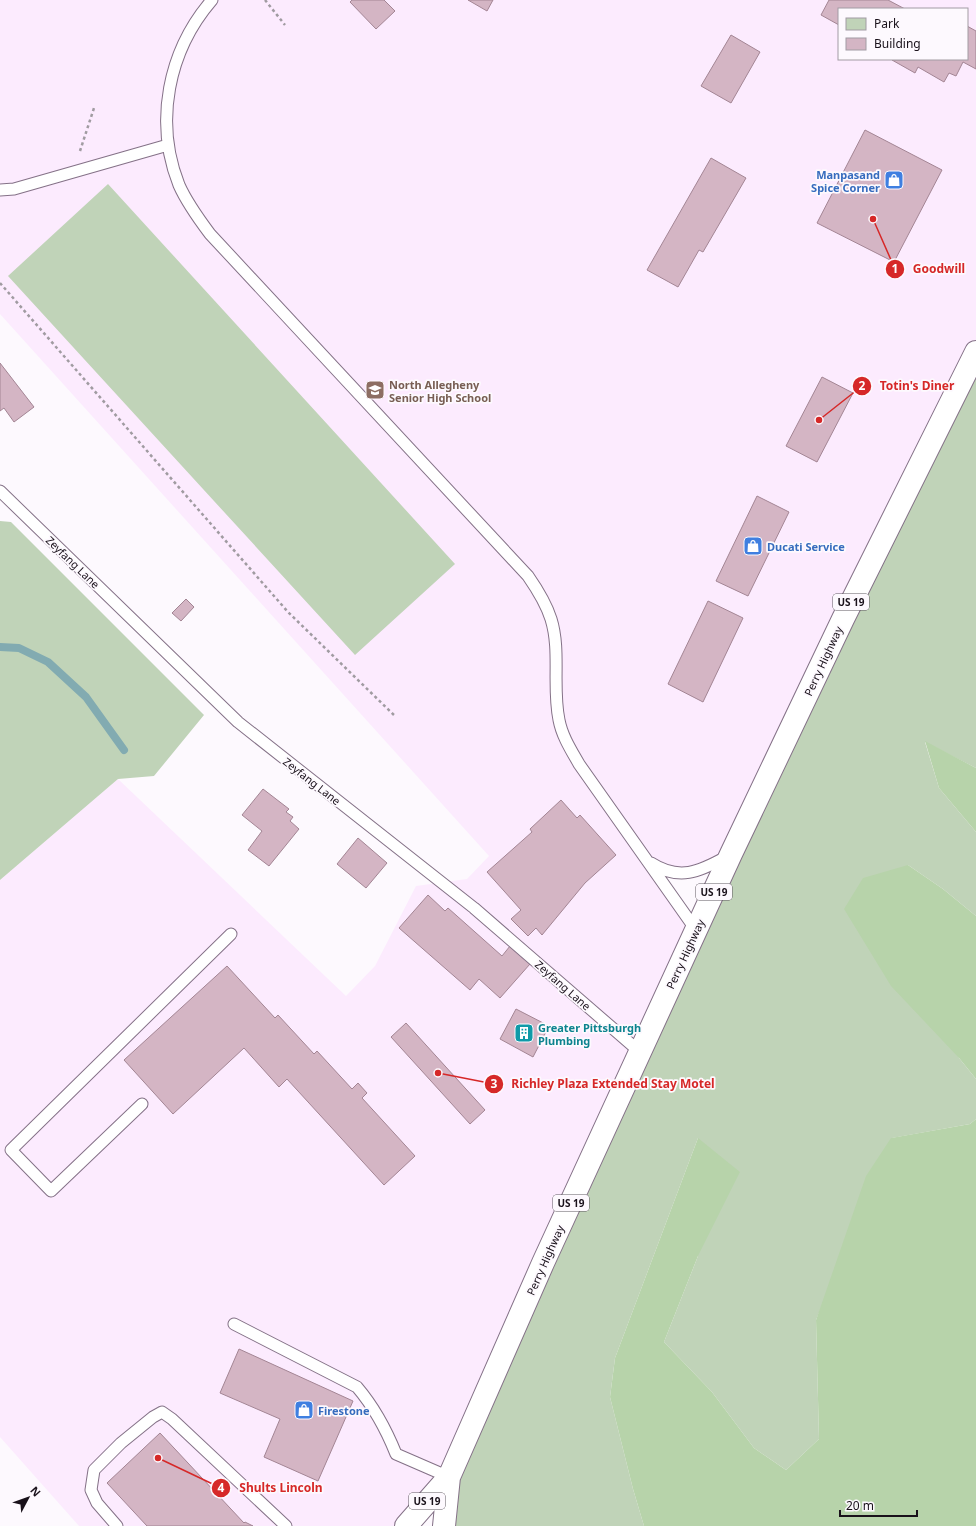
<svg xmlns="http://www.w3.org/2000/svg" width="976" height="1526" viewBox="0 0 976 1526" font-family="'Noto Sans',sans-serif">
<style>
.built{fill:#fcebfe;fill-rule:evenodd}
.green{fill:#c0d3b8}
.forest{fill:#b7d3aa}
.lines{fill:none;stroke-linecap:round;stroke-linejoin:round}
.stream{stroke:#82abb1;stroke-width:8}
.building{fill:#d4b5c4;stroke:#a38594}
.lane-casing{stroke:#847187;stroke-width:13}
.highway-casing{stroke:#847187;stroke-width:24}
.path{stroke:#a09ba1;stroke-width:2.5;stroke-dasharray:3 3;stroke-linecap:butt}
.lane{stroke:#fff;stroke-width:11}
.highway{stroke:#fff;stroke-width:22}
.labels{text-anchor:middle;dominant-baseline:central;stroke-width:3.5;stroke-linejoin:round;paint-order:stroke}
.shield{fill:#fdf9fe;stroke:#5d575e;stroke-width:1}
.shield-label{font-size:10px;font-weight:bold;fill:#19111a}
.shop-label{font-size:11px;font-weight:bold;fill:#366cbe;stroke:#fdf9fe;text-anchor:start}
.education-label{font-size:11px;font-weight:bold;fill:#785e54;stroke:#fdf9fe;text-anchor:start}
.street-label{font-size:11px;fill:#19111a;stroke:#fdf9fe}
.culture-label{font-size:11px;font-weight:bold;fill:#0d838f;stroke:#fdf9fe;text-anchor:start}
.leader{fill:none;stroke:#d62828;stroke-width:1.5}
.callout-dot{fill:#d62828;stroke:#fdf9fe;stroke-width:1.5}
.mark-label{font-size:12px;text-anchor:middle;font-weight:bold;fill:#fff}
.callout-label{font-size:12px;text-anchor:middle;font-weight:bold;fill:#d62828;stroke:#fdf9fe;stroke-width:3.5;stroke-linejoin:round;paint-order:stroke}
</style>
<rect width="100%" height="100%" fill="#fdf9fe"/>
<path class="built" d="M 0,0 L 976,0 L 976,352 L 731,854 L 699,871 L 660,868 L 696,930 L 449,1477 L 406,1526 L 79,1526 L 0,1437 L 0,880 L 118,779 L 346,996 L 375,966 L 416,886 L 467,879 L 489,856 L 0,314 ZM 839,9 L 967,9 L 967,59 L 839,59 Z"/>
<path class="green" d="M 108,184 L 455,564 L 355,655 L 8,276 Z
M 976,352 L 976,768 L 925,742 L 939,788 L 976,832 L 976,916 L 943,889 L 908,865 L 959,1058 L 976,1079 L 976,1119 L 970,1124 L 892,1138 L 816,1320 L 819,1439 L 786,1470 L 754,1448 L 712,1392 L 664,1342 L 698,1256 L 698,1138 L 615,1358 L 610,1397 L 633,1489 L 644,1526 L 444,1526 L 449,1477 Z
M 0,521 L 11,522 L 204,715 L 154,776 L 118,779 L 0,880 Z"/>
<path class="forest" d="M 925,741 L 976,768 L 976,832 L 939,788 Z
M 908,865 L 943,889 L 976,916 L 976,1079 L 959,1058 L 891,986 L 844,909 L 863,878 Z
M 976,1119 L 976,1526 L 644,1526 L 633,1489 L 610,1397 L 615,1358 L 698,1138 L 740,1172 L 698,1256 L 664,1342 L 712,1392 L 754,1448 L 786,1470 L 819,1439 L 816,1320 L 866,1176 L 891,1138 L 970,1124 Z"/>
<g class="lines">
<path class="stream" d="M 0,647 L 19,648 L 48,662 L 86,697 L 124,750"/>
</g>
<path class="building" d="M 352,0 L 384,0 L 395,11 L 376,29 L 350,2 Z
M 468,0 L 493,0 L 487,11 Z
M 829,0 L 888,0 L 905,9 L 839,9 L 839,25 L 821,15 Z
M 967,26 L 976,31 L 976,69 L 963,62 L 956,76 L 949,73 L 944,82 L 918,67 L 915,73 L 892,60 L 967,59 Z
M 731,35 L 760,52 L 731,103 L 701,86 Z
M 865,130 L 942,170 L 894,262 L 817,223 Z
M 711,158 L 746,178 L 703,252 L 699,250 L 678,287 L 647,270 Z
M 0,363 L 34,407 L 14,422 L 4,408 L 0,411 Z
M 822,377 L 853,393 L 817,462 L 786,446 Z
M 757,496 L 789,512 L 748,596 L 716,581 Z
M 186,599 L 194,607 L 181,621 L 172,613 Z
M 708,601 L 743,618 L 703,702 L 668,684 Z
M 263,789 L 289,809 L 286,812 L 293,817 L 290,821 L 299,829 L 269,866 L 248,850 L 262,831 L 242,815 Z
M 561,800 L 577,818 L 580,815 L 616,855 L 585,883 L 542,935 L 536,928 L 528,936 L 511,919 L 521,910 L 487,872 L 532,832 L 530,829 Z
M 358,838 L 387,863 L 366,888 L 337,864 Z
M 428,895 L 445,911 L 448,908 L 502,956 L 510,946 L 530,964 L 500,998 L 479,979 L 470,990 L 399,928 Z
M 227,966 L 275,1018 L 278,1015 L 314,1054 L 317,1051 L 352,1089 L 358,1083 L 367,1093 L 362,1098 L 415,1156 L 384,1185 L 287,1079 L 279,1087 L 244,1048 L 173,1114 L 124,1060 Z
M 516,1009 L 549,1026 L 533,1057 L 500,1039 Z
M 406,1023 L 485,1110 L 470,1124 L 391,1037 Z
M 239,1349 L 353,1401 L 318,1481 L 264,1457 L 280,1419 L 220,1393 Z
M 160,1433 L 244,1523 L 245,1522 L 253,1526 L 147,1526 L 107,1483 Z"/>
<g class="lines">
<defs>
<path id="lane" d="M 212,0 C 168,51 154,122 179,185 C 187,203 198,218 210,234 L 528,576 C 537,589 546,603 551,619 C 561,651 552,687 559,720 C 562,736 571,750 579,764 L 696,930
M 0,190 L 14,189 L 168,145
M 0,491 L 238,722 L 474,908 L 640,1052
M 651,863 C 679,881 699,872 726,857
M 142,1104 L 51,1191 L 11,1150 L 231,934
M 234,1324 L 357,1387 C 374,1407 386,1429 396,1454 L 449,1477
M 117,1526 L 97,1503 L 91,1490 L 94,1470 L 121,1443 L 153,1417 L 162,1412 L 172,1419 L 286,1526"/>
<path id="highway" d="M 406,1526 L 449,1477
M 444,1526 L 449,1477 L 543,1263 L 731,854 L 843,619 L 976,352"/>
</defs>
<use href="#lane" class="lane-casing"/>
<use href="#highway" class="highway-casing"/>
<path class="path" d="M 265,0 L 285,25
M 80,151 L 94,108
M 0,283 L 288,612 L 396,717"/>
<use href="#lane" class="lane"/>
<use href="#highway" class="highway"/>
</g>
<defs>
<symbol id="shop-square" viewBox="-11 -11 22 22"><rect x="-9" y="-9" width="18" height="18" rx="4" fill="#3f7fe0" stroke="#fdf9fe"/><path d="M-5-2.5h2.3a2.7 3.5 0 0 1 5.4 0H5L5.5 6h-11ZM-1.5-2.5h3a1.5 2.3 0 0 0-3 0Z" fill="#fff"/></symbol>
<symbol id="school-square" viewBox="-11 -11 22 22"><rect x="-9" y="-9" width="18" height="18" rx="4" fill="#8d6e63" stroke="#fdf9fe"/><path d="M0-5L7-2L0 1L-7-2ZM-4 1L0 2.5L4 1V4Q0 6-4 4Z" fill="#fff"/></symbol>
<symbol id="building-square" viewBox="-11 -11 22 22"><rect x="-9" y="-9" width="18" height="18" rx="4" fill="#0f9aa8" stroke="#fdf9fe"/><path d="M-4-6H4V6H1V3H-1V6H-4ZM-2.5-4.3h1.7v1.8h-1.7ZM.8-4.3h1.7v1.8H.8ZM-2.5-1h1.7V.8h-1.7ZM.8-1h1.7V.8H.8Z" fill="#fff"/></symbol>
</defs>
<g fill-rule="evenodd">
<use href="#shop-square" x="883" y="169" width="22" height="22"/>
<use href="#school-square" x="364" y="379" width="22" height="22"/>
<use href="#shop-square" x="742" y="535" width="22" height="22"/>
<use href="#building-square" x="513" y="1022" width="22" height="22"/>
<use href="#shop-square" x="293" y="1399" width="22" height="22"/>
</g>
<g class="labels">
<g class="shield">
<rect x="833" y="594" width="36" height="16" rx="3"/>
<rect x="696" y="884" width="36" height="16" rx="3"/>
<rect x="553" y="1195" width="36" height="16" rx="3"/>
<rect x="409" y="1493" width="36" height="16" rx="3"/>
</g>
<g class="shield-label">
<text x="851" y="602">US 19</text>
<text x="714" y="892">US 19</text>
<text x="571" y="1203">US 19</text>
<text x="427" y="1501">US 19</text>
</g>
<g class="shop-label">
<text x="880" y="174" text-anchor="end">Manpasand<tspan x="880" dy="13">Spice Corner</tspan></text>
<text x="767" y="546">Ducati Service</text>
<text x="318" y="1410">Firestone</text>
</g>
<g class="education-label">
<text x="389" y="384">North Allegheny<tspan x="389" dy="13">Senior High School</tspan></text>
</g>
<g class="street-label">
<text transform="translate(73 562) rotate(44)">Zeyfang Lane</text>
<text transform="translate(823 661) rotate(-65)">Perry Highway</text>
<text transform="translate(312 781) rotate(38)">Zeyfang Lane</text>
<text transform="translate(685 954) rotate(-65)">Perry Highway</text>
<text transform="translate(563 985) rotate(41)">Zeyfang Lane</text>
<text transform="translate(545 1260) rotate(-66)">Perry Highway</text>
</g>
<g class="culture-label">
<text x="538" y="1027">Greater Pittsburgh<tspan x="538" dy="13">Plumbing</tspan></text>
</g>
</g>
<path class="leader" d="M873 219L895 269M819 420L862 386M438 1073L494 1084M158 1458L221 1488"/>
<g class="callout-dot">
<circle cx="873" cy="219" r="4"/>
<circle cx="819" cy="420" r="4"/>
<circle cx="438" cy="1073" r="4"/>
<circle cx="158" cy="1458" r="4"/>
<circle cx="895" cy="269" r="10"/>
<circle cx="862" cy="386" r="10"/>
<circle cx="494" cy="1084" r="10"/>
<circle cx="221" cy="1488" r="10"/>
</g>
<g class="mark-label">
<text x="895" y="273">1</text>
<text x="862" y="390">2</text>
<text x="494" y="1088">3</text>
<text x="221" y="1492">4</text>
</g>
<g class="callout-label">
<text x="939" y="273">Goodwill</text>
<text x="917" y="390">Totin's Diner</text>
<text x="613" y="1088">Richley Plaza Extended Stay Motel</text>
<text x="281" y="1492">Shults Lincoln</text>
</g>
<rect x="838" y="8" width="130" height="52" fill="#fdf9fe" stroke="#a29ca3"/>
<rect x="846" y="18" width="20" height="12" fill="#c0d3b8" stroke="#a29ca3"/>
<text x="874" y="28" font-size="12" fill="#19111a">Park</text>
<rect x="846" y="38" width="20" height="12" fill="#d4b5c4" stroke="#a29ca3"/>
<text x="874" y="48" font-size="12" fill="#19111a">Building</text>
<g transform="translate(28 1498) rotate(49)" stroke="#fdf9fe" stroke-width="3" paint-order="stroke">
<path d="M0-3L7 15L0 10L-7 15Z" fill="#19111a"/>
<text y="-6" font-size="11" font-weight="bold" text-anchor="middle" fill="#19111a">N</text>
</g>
<path d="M840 1510v6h77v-6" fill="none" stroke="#19111a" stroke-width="2"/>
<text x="846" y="1510" font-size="12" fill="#19111a" stroke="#fdf9fe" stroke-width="3" paint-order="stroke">20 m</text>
</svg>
